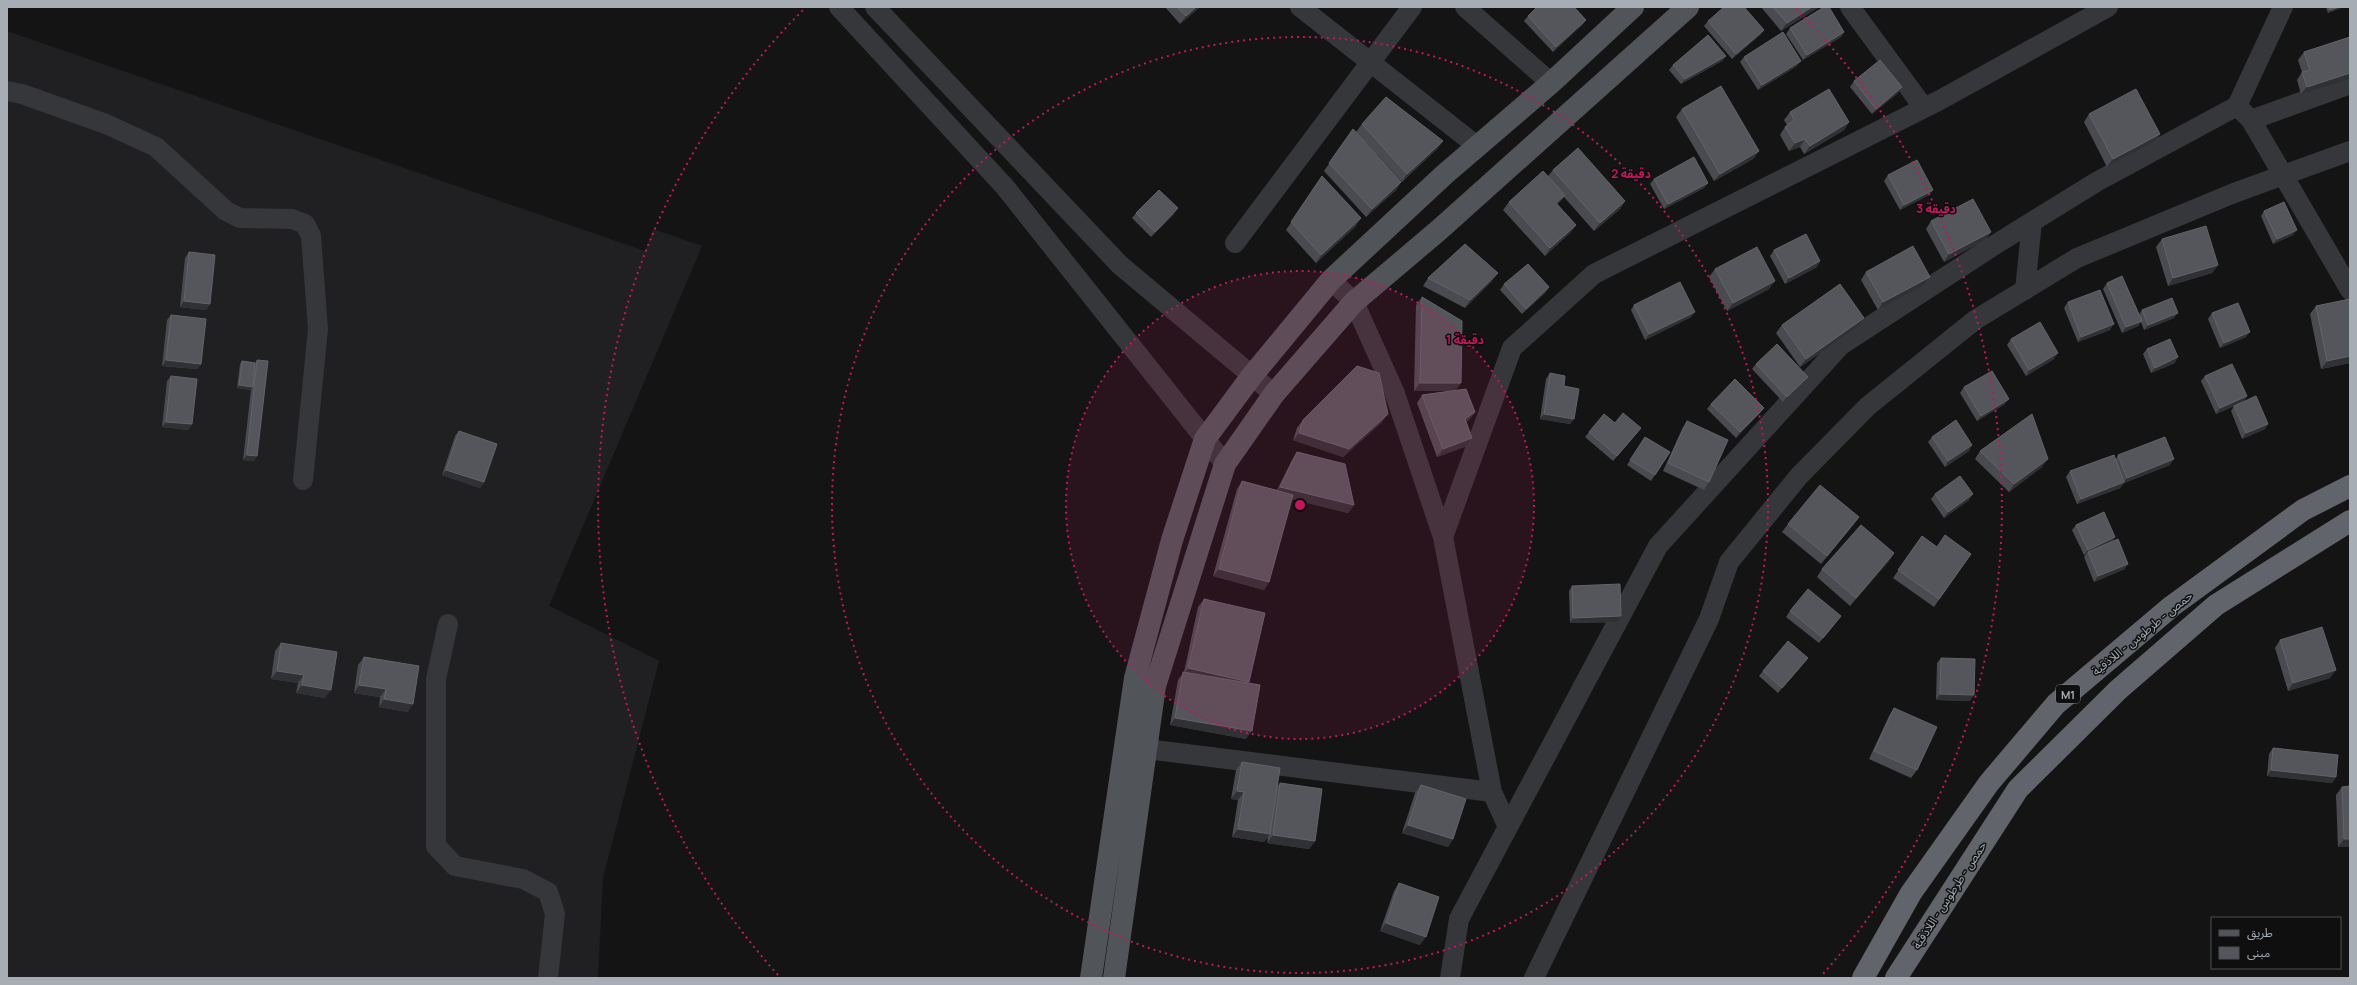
<svg xmlns="http://www.w3.org/2000/svg" width="2357" height="985" viewBox="0 0 2357 985" font-family="Manrope,'Noto Sans Arabic',sans-serif">
<style>
.built{fill:#202022}
.lines{fill:none;stroke-linecap:round;stroke-linejoin:round}
.minor{stroke:#35373a;stroke-width:20}
.major{stroke:#515459;stroke-width:22}
.highway{stroke:#61656b;stroke-width:22}
.wall{fill:#4a4b50}
.shaded-wall{fill:#303134}
.building{fill:#54565b;stroke:#616469}
.ring{fill:none;stroke:#c2185b;stroke-width:2;stroke-dasharray:2 4}
.labels{text-anchor:middle;dominant-baseline:central;stroke-width:3;stroke-linejoin:round;paint-order:stroke}
.shield{fill:#0f0f10;stroke:#797e84;stroke-width:1}
.shield-label{font-size:11px;font-weight:bold;fill:#a6adb5}
.street-label{font-size:12px;fill:#a6adb5;stroke:#0f0f10}
.centre{fill:#c2185b;stroke:#0f0f10;stroke-width:2}
.ring-label{font-size:12px;text-anchor:middle;font-weight:bold;fill:#c2185b;stroke:#0f0f10;stroke-width:3;stroke-linejoin:round;paint-order:stroke}
</style>
<rect width="100%" height="100%" fill="#141415"/>
<path class="built" d="M 7,31 L 645,251 L 653,229 L 702,246 L 549,606 L 659,661 L 603,878 L 598,978 L 7,978 Z"/>
<g class="lines">
<path class="minor" d="M 839,7 L 1005,187 L 1225,464
M 875,7 L 1120,265 L 1274,394
M 1300,7 L 1477,146
M 1465,7 L 1551,83
M 1850,7 L 1924,108
M 7,91 L 22,94 L 106,124 L 156,147 L 226,211 L 240,218 L 292,219 L 305,224 L 311,236 L 318,329 L 303,480
M 2237,106 L 2251,120 L 2350,290
M 2251,120 L 2350,84
M 1235,243 L 1412,7
M 1331,280 L 1354,302 L 1394,391 L 1443,537 L 1492,792 L 1508,827 L 1658,546 L 1841,345 L 1993,246 L 2098,181 L 2237,106 L 2283,7
M 2025,290 L 2032,222
M 1443,537 L 1512,348 L 1594,274 L 1940,100 L 2108,7
M 448,624 L 436,679 L 436,846 L 455,866 L 523,879 L 548,892 L 555,914 L 548,978
M 1146,749 L 1492,792
M 1450,978 L 1459,919 L 1508,827
M 1534,978 L 1709,619 L 1729,562 L 1799,476 L 1868,406 L 1975,320 L 2077,258 L 2234,193 L 2350,151"/>
<path class="major" d="M 1091,978 L 1135,678 L 1172,540 L 1205,439 L 1251,377 L 1331,280 L 1445,174 L 1551,83 L 1633,7
M 1114,978 L 1155,686 L 1225,464 L 1274,394 L 1354,302 L 1439,230 L 1688,7"/>
<path class="highway" d="M 1863,978 L 1911,893 L 1989,783 L 2056,704 L 2172,606 L 2303,510 L 2350,486
M 1896,978 L 2018,789 L 2118,690 L 2216,605 L 2350,521"/>
</g>
<path class="wall" d="M 1165,7 L 1200,7 L 1180,24 Z
M 1761,7 L 1819,7 L 1781,31 Z
M 2326,7 L 2342,7 L 2341,8 L 2328,13 Z
M 1528,16 L 1586,20 L 1582,25 L 1553,52 L 1524,21 Z
M 1708,21 L 1764,30 L 1760,35 L 1732,59 L 1704,26 Z
M 1790,28 L 1844,32 L 1841,37 L 1803,60 L 1786,34 Z
M 2350,37 L 2301,94 L 2297,80 L 2302,72 L 2298,60 L 2304,52 Z
M 1726,56 L 1722,61 L 1681,84 L 1669,70 L 1673,65 Z
M 1744,57 L 1797,66 L 1758,90 L 1740,62 Z
M 1854,81 L 1898,93 L 1872,114 L 1850,87 Z
M 1682,109 L 1759,151 L 1753,159 L 1714,181 L 1676,117 Z
M 1790,112 L 1849,122 L 1844,130 L 1804,154 L 1800,147 L 1789,151 L 1780,135 L 1785,127 L 1787,125 L 1784,120 Z
M 2089,114 L 2160,134 L 2154,142 L 2107,167 L 2084,122 Z
M 1362,124 L 1443,141 L 1437,149 L 1402,182 L 1356,132 Z
M 1353,129 L 1401,182 L 1396,190 L 1366,217 L 1324,171 Z
M 1553,170 L 1625,201 L 1620,209 L 1594,231 L 1564,197 L 1557,205 L 1576,225 L 1570,233 L 1545,256 L 1503,210 L 1509,202 L 1548,176 Z
M 1888,175 L 1933,190 L 1929,195 L 1900,210 L 1884,181 Z
M 1322,176 L 1356,226 L 1316,263 L 1286,230 Z
M 1654,179 L 1708,183 L 1704,188 L 1664,209 L 1650,184 Z
M 2264,211 L 2293,235 L 2273,244 L 2261,216 Z
M 1136,213 L 1174,214 L 1151,237 L 1132,218 Z
M 1931,221 L 1991,232 L 1985,240 L 1944,262 L 1926,229 Z
M 2162,239 L 2218,265 L 2212,273 L 2168,286 L 2156,247 Z
M 1774,250 L 1817,267 L 1785,284 L 1770,256 Z
M 189,252 L 210,304 L 206,310 L 180,307 L 185,258 Z
M 1715,269 L 1769,289 L 1727,311 L 1709,277 Z
M 1866,272 L 1930,277 L 1925,285 L 1878,310 L 1861,280 Z
M 1428,278 L 1492,281 L 1465,308 L 1423,286 Z
M 2107,283 L 2139,315 L 2142,310 L 2174,318 L 2144,330 L 2141,322 L 2138,326 L 2122,333 L 2103,289 Z
M 1504,284 L 1549,287 L 1545,293 L 1522,314 L 1500,290 Z
M 1422,297 L 1456,390 L 1475,412 L 1469,420 L 1466,422 L 1472,438 L 1467,446 L 1437,457 L 1417,403 L 1422,395 L 1451,391 L 1414,391 L 1416,305 Z
M 2350,299 L 2350,363 L 2321,369 L 2310,314 L 2316,306 Z
M 2068,302 L 2110,330 L 2078,342 L 2064,308 Z
M 1634,305 L 1691,317 L 1645,340 L 1631,310 Z
M 2212,313 L 2246,337 L 2220,348 L 2208,319 Z
M 171,315 L 201,364 L 197,369 L 162,366 L 167,320 Z
M 1864,318 L 1859,326 L 1800,367 L 1776,333 L 1782,325 Z
M 2011,339 L 2054,359 L 2026,376 L 2007,345 Z
M 2147,349 L 2175,363 L 2151,373 L 2143,354 Z
M 257,360 L 254,461 L 243,460 L 251,390 L 237,388 L 240,364 L 242,361 L 255,363 Z
M 1756,364 L 1804,383 L 1783,402 L 1752,369 Z
M 1550,373 L 1564,386 L 1574,419 L 1570,424 L 1540,419 L 1546,379 Z
M 171,376 L 192,424 L 188,430 L 162,427 L 167,381 Z
M 2205,376 L 2247,396 L 2243,402 L 2216,414 L 2201,381 Z
M 1964,387 L 2005,404 L 1977,421 L 1960,393 Z
M 1711,404 L 1764,408 L 1760,413 L 1736,438 L 1707,409 Z
M 2234,406 L 2268,424 L 2265,429 L 2242,439 L 2231,411 Z
M 1303,420 L 1382,422 L 1343,457 L 1293,440 L 1297,428 Z
M 1687,421 L 1709,482 L 1704,490 L 1663,471 L 1682,429 Z
M 1615,423 L 1641,428 L 1637,433 L 1613,461 L 1585,437 L 1589,432 Z
M 459,431 L 484,482 L 480,488 L 442,475 L 455,436 Z
M 1645,437 L 1655,475 L 1651,481 L 1627,465 Z
M 1932,437 L 1969,451 L 1945,467 L 1928,442 Z
M 1980,451 L 2042,467 L 2009,492 L 1975,459 Z
M 1297,452 L 1354,505 L 1348,513 L 1292,499 L 1269,582 L 1264,590 L 1213,576 L 1237,489 L 1242,481 L 1277,490 L 1292,460 Z
M 2118,455 L 2170,465 L 2124,483 L 2120,488 L 2077,504 L 2066,477 L 2070,471 L 2116,459 Z
M 1935,494 L 1969,500 L 1944,518 L 1931,499 Z
M 1859,517 L 1853,525 L 1821,564 L 1782,532 L 1788,524 Z
M 2076,525 L 2115,537 L 2112,542 L 2125,569 L 2094,582 L 2084,557 L 2086,554 L 2084,555 L 2072,530 Z
M 1922,536 L 1937,547 L 1971,554 L 1934,607 L 1893,578 Z
M 1894,553 L 1889,561 L 1850,606 L 1817,577 L 1822,569 Z
M 1572,586 L 1617,622 L 1570,623 L 1569,591 Z
M 1204,599 L 1249,682 L 1248,683 L 1246,739 L 1170,725 L 1178,680 L 1184,672 L 1198,607 Z
M 1790,611 L 1841,616 L 1819,643 L 1786,617 Z
M 2280,640 L 2330,678 L 2288,691 L 2275,648 Z
M 281,643 L 325,698 L 296,693 L 298,683 L 271,679 L 275,651 Z
M 364,657 L 408,712 L 379,707 L 380,697 L 354,693 L 358,665 Z
M 1941,658 L 1970,701 L 1936,700 L 1937,663 Z
M 1804,663 L 1778,693 L 1759,676 L 1763,671 Z
M 1894,708 L 1917,770 L 1911,778 L 1869,759 L 1889,716 Z
M 2273,748 L 2336,777 L 2332,783 L 2267,776 L 2269,754 Z
M 1242,762 L 1277,787 L 1280,783 L 1315,841 L 1309,849 L 1267,843 L 1268,837 L 1264,842 L 1232,837 L 1238,800 L 1231,799 L 1236,770 Z
M 1421,785 L 1453,839 L 1448,847 L 1402,833 L 1415,793 Z
M 2350,786 L 2350,847 L 2338,847 L 2336,795 L 2342,787 Z
M 1399,883 L 1420,945 L 1380,931 L 1394,891 Z"/>
<path class="shaded-wall" d="M 1196,7 L 1200,7 L 1180,24 L 1186,16 Z
M 1812,7 L 1819,7 L 1781,31 L 1787,23 Z
M 2339,7 L 2342,7 L 2341,8 L 2328,13 L 2330,10 Z
M 1586,20 L 1582,25 L 1553,52 L 1556,47 Z
M 1764,30 L 1760,35 L 1732,59 L 1736,54 Z
M 1844,32 L 1841,37 L 1803,60 L 1807,55 Z
M 1726,56 L 1722,61 L 1681,84 L 1685,79 Z
M 1801,61 L 1797,66 L 1758,90 L 1762,85 Z
M 2350,73 L 2350,79 L 2301,94 L 2307,87 Z
M 1902,87 L 1898,93 L 1872,114 L 1876,109 Z
M 1849,122 L 1844,130 L 1804,154 L 1810,146 Z
M 2160,134 L 2154,142 L 2107,167 L 2113,159 Z
M 1805,139 L 1800,147 L 1789,151 L 1795,143 Z
M 1443,141 L 1437,149 L 1402,182 L 1407,174 Z
M 1759,151 L 1753,159 L 1714,181 L 1720,174 Z
M 1401,182 L 1396,190 L 1366,217 L 1372,209 Z
M 1708,183 L 1704,188 L 1664,209 L 1668,204 Z
M 1933,190 L 1929,195 L 1900,210 L 1904,205 Z
M 1565,195 L 1559,203 L 1550,211 L 1556,203 Z
M 1625,201 L 1620,209 L 1594,231 L 1600,223 Z
M 1178,208 L 1174,214 L 1151,237 L 1155,232 Z
M 1361,218 L 1356,226 L 1316,263 L 1321,255 Z
M 1576,225 L 1570,233 L 1545,256 L 1550,248 Z
M 2297,230 L 2293,235 L 2273,244 L 2277,239 Z
M 1991,232 L 1985,240 L 1944,262 L 1949,254 Z
M 1820,261 L 1817,267 L 1785,284 L 1789,278 Z
M 2218,265 L 2212,273 L 2168,286 L 2173,278 Z
M 1498,273 L 1492,281 L 1465,308 L 1470,300 Z
M 1930,277 L 1925,285 L 1878,310 L 1883,302 Z
M 1775,281 L 1769,289 L 1727,311 L 1733,303 Z
M 1549,287 L 1545,293 L 1522,314 L 1526,309 Z
M 184,301 L 210,304 L 206,310 L 180,307 Z
M 1695,312 L 1691,317 L 1645,340 L 1649,334 Z
M 2178,313 L 2174,318 L 2144,330 L 2148,325 Z
M 1864,318 L 1859,326 L 1800,367 L 1806,359 Z
M 2142,321 L 2138,326 L 2122,333 L 2126,327 Z
M 2114,324 L 2110,330 L 2078,342 L 2081,337 Z
M 2250,332 L 2246,337 L 2220,348 L 2224,343 Z
M 2058,353 L 2054,359 L 2026,376 L 2029,370 Z
M 2350,356 L 2350,363 L 2321,369 L 2327,361 Z
M 2178,357 L 2175,363 L 2151,373 L 2155,368 Z
M 166,360 L 201,364 L 197,369 L 162,366 Z
M 1808,377 L 1804,383 L 1783,402 L 1787,397 Z
M 1420,383 L 1461,383 L 1455,391 L 1414,391 Z
M 239,385 L 253,387 L 251,390 L 237,388 Z
M 2247,396 L 2243,402 L 2216,414 L 2220,408 Z
M 2009,399 L 2005,404 L 1977,421 L 1981,416 Z
M 1764,408 L 1760,413 L 1736,438 L 1740,432 Z
M 1475,412 L 1469,420 L 1460,427 L 1465,419 Z
M 1388,414 L 1382,422 L 1343,457 L 1293,440 L 1299,433 Z
M 1544,414 L 1574,419 L 1570,424 L 1540,419 Z
M 166,422 L 192,424 L 188,430 L 162,427 Z
M 2268,424 L 2265,429 L 2242,439 L 2246,433 Z
M 1472,438 L 1467,446 L 1437,457 L 1443,449 Z
M 1972,445 L 1969,451 L 1945,467 L 1948,461 Z
M 247,455 L 257,456 L 254,461 L 243,460 Z
M 2048,459 L 2042,467 L 2009,492 L 2014,484 Z
M 2174,459 L 2170,465 L 2124,483 L 2120,488 L 2077,504 L 2081,499 L 2124,482 L 2127,478 Z
M 446,470 L 484,482 L 480,488 L 442,475 Z
M 1280,487 L 1354,505 L 1348,513 L 1274,495 Z
M 1973,494 L 1969,500 L 1944,518 L 1948,512 Z
M 1859,517 L 1853,525 L 1821,564 L 1827,556 Z
M 2115,537 L 2112,542 L 2088,552 L 2086,554 L 2084,555 L 2088,550 Z
M 1894,553 L 1889,561 L 1850,606 L 1856,598 Z
M 2128,564 L 2125,569 L 2094,582 L 2098,576 Z
M 1219,569 L 1269,582 L 1264,590 L 1213,576 Z
M 1621,616 L 1617,622 L 1570,623 L 1573,618 Z
M 1808,658 L 1804,663 L 1778,693 L 1782,688 Z
M 1188,668 L 1249,682 L 1244,690 L 1183,676 Z
M 2336,670 L 2330,678 L 2288,691 L 2293,683 Z
M 277,671 L 304,675 L 298,683 L 271,679 Z
M 302,685 L 331,690 L 325,698 L 296,693 Z
M 359,685 L 386,689 L 380,697 L 354,693 Z
M 1940,694 L 1974,695 L 1970,701 L 1936,700 Z
M 384,699 L 413,704 L 408,712 L 379,707 Z
M 1175,718 L 1252,731 L 1246,739 L 1170,725 Z
M 2271,770 L 2336,777 L 2332,783 L 2267,776 Z
M 1237,791 L 1244,792 L 1238,800 L 1231,799 Z
M 1408,825 L 1453,839 L 1448,847 L 1402,833 Z
M 1238,829 L 1270,834 L 1264,842 L 1232,837 Z
M 1273,835 L 1315,841 L 1309,849 L 1267,843 Z
M 2344,839 L 2350,839 L 2350,847 L 2338,847 Z
M 1386,923 L 1426,937 L 1420,945 L 1380,931 Z"/>
<path class="building" d="M 1177,7 L 1196,7 L 1186,16 Z
M 1537,7 L 1574,7 L 1586,20 L 1556,47 L 1528,16 Z
M 1724,7 L 1744,7 L 1764,30 L 1736,54 L 1708,21 Z
M 1773,7 L 1812,7 L 1787,23 Z
M 1824,7 L 1829,7 L 1844,32 L 1807,55 L 1790,28 Z
M 2329,7 L 2339,7 L 2330,10 Z
M 1783,32 L 1801,61 L 1762,85 L 1744,57 Z
M 1708,35 L 1726,56 L 1685,79 L 1673,65 Z
M 2350,37 L 2350,73 L 2307,87 L 2302,72 L 2310,70 L 2304,52 Z
M 1880,60 L 1902,87 L 1876,109 L 1854,81 Z
M 1721,86 L 1759,151 L 1720,174 L 1682,109 Z
M 1829,89 L 1849,122 L 1810,146 L 1805,139 L 1795,143 L 1785,127 L 1794,120 L 1790,112 Z
M 2136,89 L 2160,134 L 2113,159 L 2089,114 Z
M 1386,97 L 1443,141 L 1407,174 L 1362,124 Z
M 1353,129 L 1401,182 L 1372,209 L 1329,163 Z
M 1578,148 L 1625,201 L 1600,223 L 1553,170 Z
M 1694,157 L 1708,183 L 1668,204 L 1654,179 Z
M 1917,160 L 1933,190 L 1904,205 L 1888,175 Z
M 1543,171 L 1565,195 L 1556,203 L 1576,225 L 1550,248 L 1509,202 Z
M 1322,176 L 1361,218 L 1321,255 L 1291,222 Z
M 1159,190 L 1178,208 L 1155,232 L 1136,213 Z
M 1973,199 L 1991,232 L 1949,254 L 1931,221 Z
M 2284,202 L 2297,230 L 2277,239 L 2264,211 Z
M 2206,226 L 2218,265 L 2173,278 L 2162,239 Z
M 1806,234 L 1820,261 L 1789,278 L 1774,250 Z
M 1465,244 L 1498,273 L 1470,300 L 1428,278 Z
M 1913,246 L 1930,277 L 1883,302 L 1866,272 Z
M 1757,247 L 1775,281 L 1733,303 L 1715,269 Z
M 189,252 L 215,255 L 210,304 L 184,301 Z
M 1528,264 L 1549,287 L 1526,309 L 1504,284 Z
M 2122,276 L 2142,321 L 2126,327 L 2107,283 Z
M 1680,282 L 1695,312 L 1649,334 L 1634,305 Z
M 1840,284 L 1864,318 L 1806,359 L 1782,325 Z
M 2100,290 L 2114,324 L 2081,337 L 2068,302 Z
M 1422,297 L 1462,321 L 1461,383 L 1420,383 Z
M 2172,298 L 2178,313 L 2148,325 L 2142,310 Z
M 2350,299 L 2350,356 L 2327,361 L 2316,306 Z
M 2238,303 L 2250,332 L 2224,343 L 2212,313 Z
M 171,315 L 206,319 L 201,364 L 166,360 Z
M 2040,322 L 2058,353 L 2029,370 L 2011,339 Z
M 2170,339 L 2178,357 L 2155,368 L 2147,349 Z
M 1777,344 L 1808,377 L 1787,397 L 1756,364 Z
M 257,360 L 268,361 L 257,456 L 247,455 Z
M 242,361 L 255,363 L 253,387 L 239,385 Z
M 2232,364 L 2247,396 L 2220,408 L 2205,376 Z
M 1357,366 L 1379,373 L 1388,414 L 1349,449 L 1299,433 L 1303,420 Z
M 1992,371 L 2009,399 L 1981,416 L 1964,387 Z
M 1550,373 L 1565,376 L 1564,386 L 1579,389 L 1574,419 L 1544,414 Z
M 171,376 L 197,379 L 192,424 L 166,422 Z
M 1735,379 L 1764,408 L 1740,432 L 1711,404 Z
M 1466,389 L 1475,412 L 1465,419 L 1472,438 L 1443,449 L 1422,395 Z
M 2256,396 L 2268,424 L 2246,433 L 2234,406 Z
M 1623,413 L 1641,428 L 1617,456 L 1589,432 L 1604,414 L 1615,423 Z
M 2032,414 L 2048,459 L 2014,484 L 1980,451 Z
M 1956,420 L 1972,445 L 1948,461 L 1932,437 Z
M 1687,421 L 1728,440 L 1709,482 L 1668,463 Z
M 459,431 L 497,444 L 484,482 L 446,470 Z
M 1645,437 L 1670,452 L 1655,475 L 1630,460 Z
M 2165,437 L 2174,459 L 2127,478 L 2118,455 Z
M 1297,452 L 1345,464 L 1354,505 L 1280,487 Z
M 2114,455 L 2124,482 L 2081,499 L 2070,471 Z
M 1960,476 L 1973,494 L 1948,512 L 1935,494 Z
M 1242,481 L 1293,495 L 1269,582 L 1219,569 Z
M 1820,485 L 1859,517 L 1827,556 L 1788,524 Z
M 2104,512 L 2115,537 L 2088,550 L 2076,525 Z
M 1861,525 L 1894,553 L 1856,598 L 1822,569 Z
M 1945,535 L 1971,554 L 1939,599 L 1898,570 L 1922,536 L 1937,547 Z
M 2118,539 L 2128,564 L 2098,576 L 2088,552 Z
M 1620,584 L 1621,616 L 1573,618 L 1572,586 Z
M 1808,589 L 1841,616 L 1823,638 L 1790,611 Z
M 1204,599 L 1265,613 L 1249,682 L 1188,668 Z
M 2322,627 L 2336,670 L 2293,683 L 2280,640 Z
M 1788,641 L 1808,658 L 1782,688 L 1763,671 Z
M 281,643 L 337,652 L 331,690 L 302,685 L 304,675 L 277,671 Z
M 364,657 L 419,666 L 413,704 L 384,699 L 386,689 L 359,685 Z
M 1941,658 L 1975,659 L 1974,695 L 1940,694 Z
M 1183,672 L 1260,685 L 1252,731 L 1175,718 Z
M 1894,708 L 1937,727 L 1917,770 L 1874,751 Z
M 2273,748 L 2338,755 L 2336,777 L 2271,770 Z
M 1242,762 L 1280,768 L 1270,834 L 1238,829 L 1244,792 L 1237,791 Z
M 1280,783 L 1322,789 L 1315,841 L 1273,835 Z
M 1421,785 L 1466,799 L 1453,839 L 1408,825 Z
M 2350,786 L 2350,839 L 2344,839 L 2342,787 Z
M 1399,883 L 1439,897 L 1426,937 L 1386,923 Z"/>
<circle cx="1300" cy="505" r="234" fill="#c2185b" fill-opacity=".12"/>
<g class="ring">
<circle cx="1300" cy="505" r="234"/>
<circle cx="1300" cy="505" r="468"/>
<path d="M778 975A702 702 0 0 1 804 9M1796 9A702 702 0 0 1 1822 975"/>
</g>
<g class="labels">
<rect class="shield" x="2056" y="685" width="24" height="18" rx="3"/>
<g class="shield-label">
<text x="2068" y="694">M1</text>
</g>
<g class="street-label">
<text transform="translate(2142 633) rotate(-39)">حمص - طرطوس - اللاذقية</text>
<text transform="translate(1949 895) rotate(-57)">حمص - طرطوس - اللاذقية</text>
</g>
</g>
<circle cx="1300" cy="505" r="6" class="centre"/>
<g class="ring-label">
<text x="1631" y="178">2 دقيقة</text>
<text x="1936" y="213">3 دقيقة</text>
<text x="1465" y="344">1 دقيقة</text>
</g>
<rect width="2357" height="985" fill="none" stroke="#a6adb5" stroke-width="16"/>
<rect x="2211" y="917" width="130" height="52" fill="#0f0f10" stroke="#4b4e52"/>
<rect x="2219" y="930" width="20" height="6" fill="#515459" stroke="#4b4e52"/>
<text x="2247" y="937" font-size="12" fill="#a6adb5">طريق</text>
<rect x="2219" y="947" width="20" height="12" fill="#54565b" stroke="#4b4e52"/>
<text x="2247" y="957" font-size="12" fill="#a6adb5">مبنى</text>
</svg>
